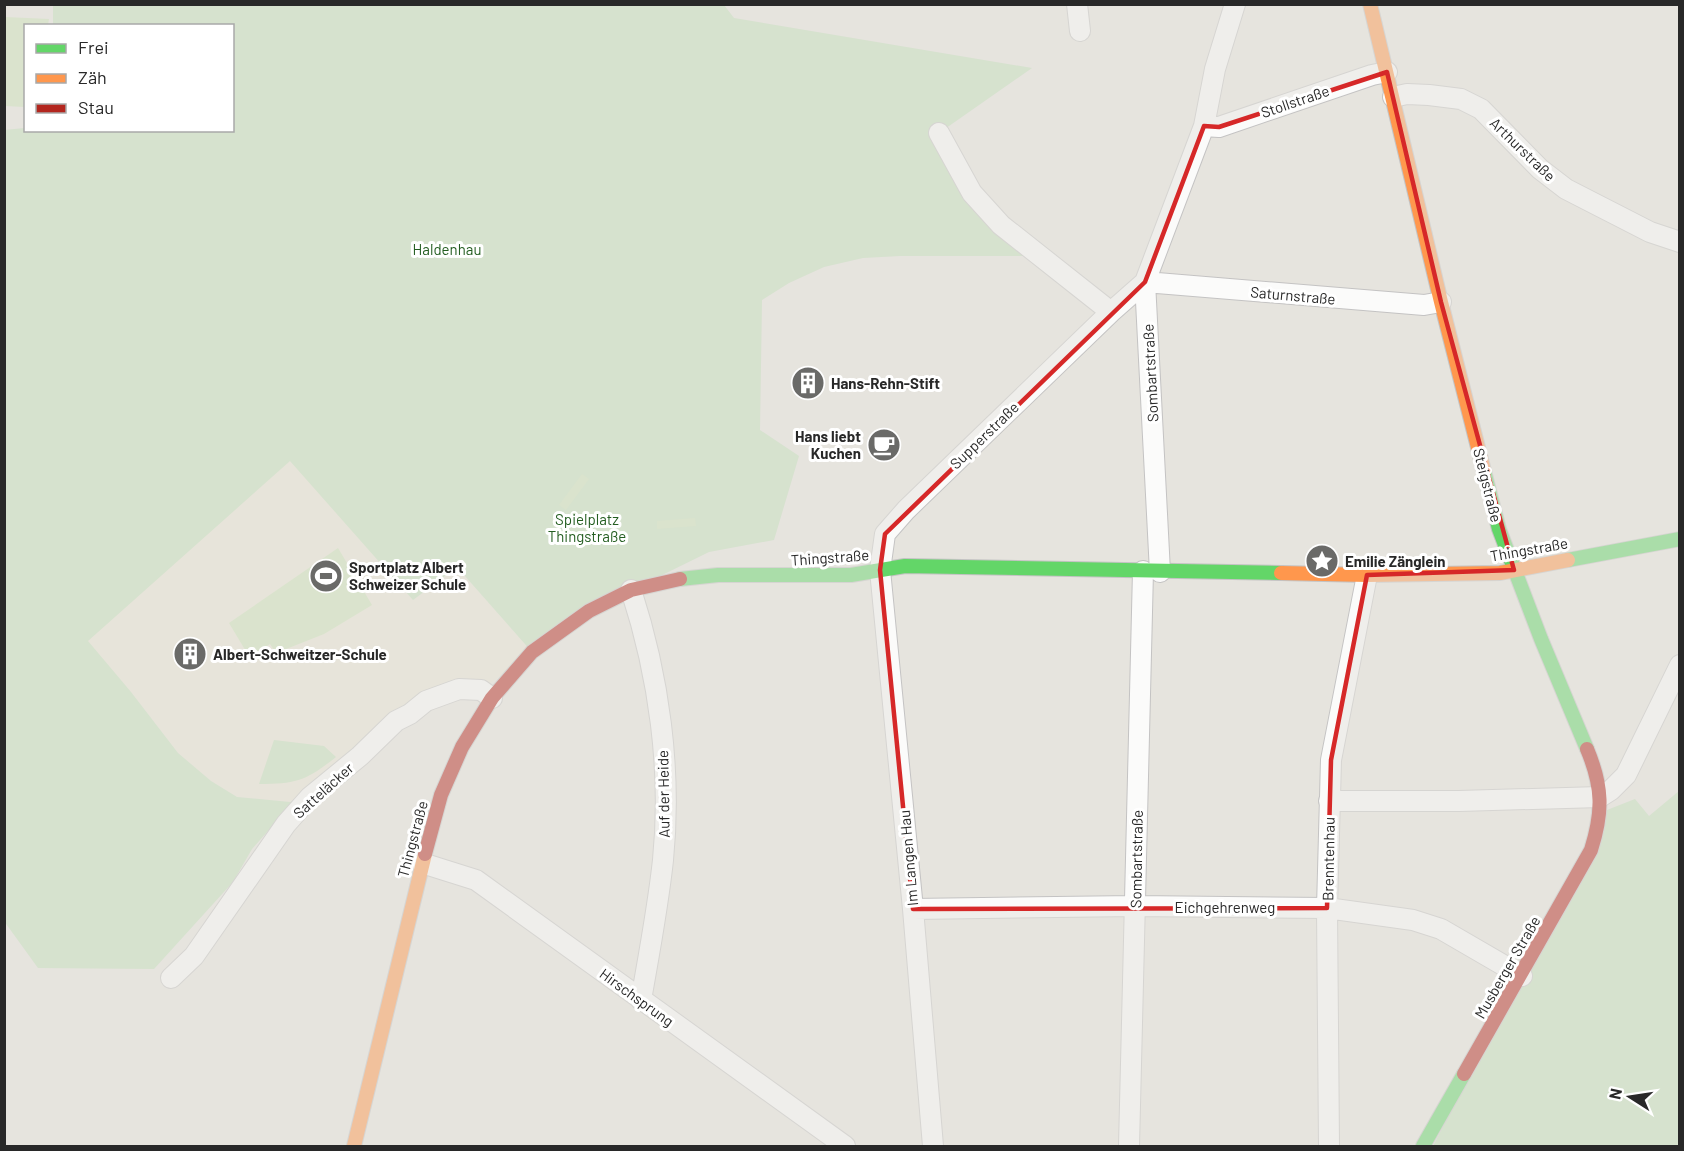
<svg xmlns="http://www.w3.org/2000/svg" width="1684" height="1151" viewBox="0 0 1684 1151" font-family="Barlow,sans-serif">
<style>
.education{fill:#e8e5d4}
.green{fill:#c3dfba}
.pitch{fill:#cce3b8}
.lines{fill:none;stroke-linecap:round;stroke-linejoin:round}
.street-casing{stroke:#c4c3c3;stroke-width:22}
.fast-casing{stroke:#c4c3c3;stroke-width:16}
.slow-casing{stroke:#c4c3c3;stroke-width:16}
.jam-casing{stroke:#c4c3c3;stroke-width:16}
.street{stroke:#fbfbfa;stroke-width:20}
.fast{stroke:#63d668;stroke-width:14}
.slow{stroke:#ff974d;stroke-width:14}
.jam{stroke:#b3261e;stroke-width:14}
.marked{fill:none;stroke:#d62828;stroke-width:4.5;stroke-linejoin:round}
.labels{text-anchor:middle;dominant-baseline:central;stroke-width:6;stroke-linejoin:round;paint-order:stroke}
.street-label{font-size:15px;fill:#282828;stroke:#fff}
.park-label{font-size:15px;fill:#235d20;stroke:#fff}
.poi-label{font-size:15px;font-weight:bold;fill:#282828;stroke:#fff;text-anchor:start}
</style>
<rect width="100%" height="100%" fill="#e6e4de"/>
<path class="education" d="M 290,460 L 413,600 L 457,567 L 532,652 L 481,690 L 426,701 L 310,797 L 290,802 L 237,797 L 211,781 L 178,753 L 131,692 L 87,641 Z"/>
<path class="green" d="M 53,5 L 724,5 L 734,18 L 1032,68 L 939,133 L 972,193 L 1041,256 L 900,256 L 863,258 L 824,267 L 789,283 L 762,300 L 760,430 L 799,456 L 774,540 L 709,552 L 589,611 L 532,652 L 457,567 L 413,600 L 290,461 L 88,641 L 131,692 L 178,753 L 211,781 L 237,797 L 290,802 L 310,797 L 276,822 L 252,849 L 233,882 L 154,969 L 38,968 L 4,921 L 4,130 L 25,128 L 26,130 L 232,130 L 232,26 L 53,25 Z
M 274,740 L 324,746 L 336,757 C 307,780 297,784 259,784 Z
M 1679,791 L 1679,1146 L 1433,1146 L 1607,810 L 1635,799 L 1649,816 Z"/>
<path class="pitch" d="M 5,17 L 49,19 L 48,25 L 26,26 L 25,107 L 5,106 Z
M 582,474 L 589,479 L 566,510 L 559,505 Z
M 695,518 L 696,526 L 657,529 L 657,521 Z
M 338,548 L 372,605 L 324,634 L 276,653 L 270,644 L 250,658 L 229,623 Z"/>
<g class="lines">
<defs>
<path id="street" d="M 1077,4 L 1080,31
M 1393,97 L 1407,94 L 1429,95 L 1461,99 L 1481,109 L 1540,169 L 1566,189 L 1650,232 L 1680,242
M 1204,126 L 1219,127 L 1372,75 L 1387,72
M 939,133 L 972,193 L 1001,225 L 1111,312
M 1160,572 L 1145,282 L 1424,305 L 1441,302
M 631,590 C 659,676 672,770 663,860 C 658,907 649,954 641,1000
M 1329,801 L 1459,801 L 1600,797 L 1611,790 L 1626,775 L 1680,665
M 422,863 L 476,880 L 845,1146
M 913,909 L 1135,906 L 1327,908 L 1413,920 L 1441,929 L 1522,976
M 171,978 L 194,956 L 286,824 L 310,797 L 360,756 L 396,721 L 410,714 L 426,701 L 459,689 L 481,690 L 492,698
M 933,1146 L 913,909 L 880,570 L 885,534 L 906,510 L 1111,312 L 1145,282 L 1204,126 L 1215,69 L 1235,4
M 1129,1146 L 1143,571
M 1329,1146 L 1327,908 L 1331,760 L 1367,575"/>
<path id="fast" d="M 1484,471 L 1499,529 L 1541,639 L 1587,749
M 1568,560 L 1680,539
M 680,579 L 718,575 L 851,575 L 905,566 L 1281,573
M 1423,1146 L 1464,1074"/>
<path id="slow" d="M 1370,4 L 1441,302 L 1484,471
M 1281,573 L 1367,575 L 1500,573 L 1568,560
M 354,1146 L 425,854"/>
<path id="jam" d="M 425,854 L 441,795 L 462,747 L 492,698 L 532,652 L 589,611 L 631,590 L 680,579
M 1464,1074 L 1591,850 C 1603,812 1603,787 1587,749"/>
</defs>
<use href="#street" class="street-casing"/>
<use href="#fast" class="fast-casing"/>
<use href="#slow" class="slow-casing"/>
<use href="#jam" class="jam-casing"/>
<use href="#street" class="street"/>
<use href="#fast" class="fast"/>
<use href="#slow" class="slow"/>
<use href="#jam" class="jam"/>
</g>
<path d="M0 0H1684V1151H0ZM 1387,72 L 1441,302 L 1514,570 L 1367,575 L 1331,760 L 1327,908 L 913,909 L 880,570 L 885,534 L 1145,282 L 1204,126 L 1219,127 Z" fill="#e6e4de" fill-opacity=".55" fill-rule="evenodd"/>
<path class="marked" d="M 1387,72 L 1441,302 L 1514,570 L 1367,575 L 1331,760 L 1327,908 L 913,909 L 880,570 L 885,534 L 1145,282 L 1204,126 L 1219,127 Z"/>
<defs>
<symbol id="building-disc" viewBox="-11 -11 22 22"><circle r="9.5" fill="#6a6a68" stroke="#fff"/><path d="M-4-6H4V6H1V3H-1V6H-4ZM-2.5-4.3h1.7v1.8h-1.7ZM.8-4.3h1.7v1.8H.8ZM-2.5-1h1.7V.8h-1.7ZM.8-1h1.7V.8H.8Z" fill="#fff"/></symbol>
<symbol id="cafe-disc" viewBox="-11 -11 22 22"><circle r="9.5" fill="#6a6a68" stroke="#fff"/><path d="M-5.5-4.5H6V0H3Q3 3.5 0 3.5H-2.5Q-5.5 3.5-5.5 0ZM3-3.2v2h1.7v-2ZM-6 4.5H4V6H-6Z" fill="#fff"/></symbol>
<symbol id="sight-disc" viewBox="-11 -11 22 22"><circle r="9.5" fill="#6a6a68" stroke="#fff"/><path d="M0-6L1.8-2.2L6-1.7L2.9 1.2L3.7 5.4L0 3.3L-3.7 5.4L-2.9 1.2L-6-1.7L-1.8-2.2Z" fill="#fff"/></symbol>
<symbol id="stadium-disc" viewBox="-11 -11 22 22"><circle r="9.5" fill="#6a6a68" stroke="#fff"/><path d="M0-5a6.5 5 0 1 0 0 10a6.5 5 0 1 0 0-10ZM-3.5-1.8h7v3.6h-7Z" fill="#fff"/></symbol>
</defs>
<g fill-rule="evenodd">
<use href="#building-disc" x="789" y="364" width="38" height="38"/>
<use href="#cafe-disc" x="865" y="426" width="38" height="38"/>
<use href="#sight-disc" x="1303" y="542" width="38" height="38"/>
<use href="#stadium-disc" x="307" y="557" width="38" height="38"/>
<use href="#building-disc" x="171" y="635" width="38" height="38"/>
</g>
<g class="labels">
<g class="street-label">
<text transform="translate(1295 101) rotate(-19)">Stollstraße</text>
<text transform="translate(1523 149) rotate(44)">Arthurstraße</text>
<text transform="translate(1293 295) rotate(5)">Saturnstraße</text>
<text transform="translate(1150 373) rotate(-93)">Sombartstraße</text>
<text transform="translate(984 435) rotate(-44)">Supperstraße</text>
<text transform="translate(1488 485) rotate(76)">Steigstraße</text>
<text transform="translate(1529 549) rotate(-10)">Thingstraße</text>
<text transform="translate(830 557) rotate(-4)">Thingstraße</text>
<text transform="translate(323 790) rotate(-42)">Satteläcker</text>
<text transform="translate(663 794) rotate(-91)">Auf der Heide</text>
<text transform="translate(412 839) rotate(-75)">Thingstraße</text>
<text transform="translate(908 858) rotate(-95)">Im Langen Hau</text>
<text transform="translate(1136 859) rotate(-89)">Sombartstraße</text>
<text transform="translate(1328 859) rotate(-89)">Brenntenhau</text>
<text x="1225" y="907">Eichgehrenweg</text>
<text transform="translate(1507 967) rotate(-60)">Musberger Straße</text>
<text transform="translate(637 997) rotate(36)">Hirschsprung</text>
</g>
<g class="park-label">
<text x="447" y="249">Haldenhau</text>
<text x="587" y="519">Spielplatz<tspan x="587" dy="17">Thingstraße</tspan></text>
</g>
<g class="poi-label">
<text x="831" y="383">Hans-Rehn-Stift</text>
<text x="861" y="436" text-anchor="end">Hans liebt<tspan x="861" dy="17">Kuchen</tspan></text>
<text x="1345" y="561">Emilie Zänglein</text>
<text x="349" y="567">Sportplatz Albert<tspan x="349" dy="17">Schweizer Schule</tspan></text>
<text x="213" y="654">Albert-Schweitzer-Schule</text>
</g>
</g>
<rect width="1684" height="1151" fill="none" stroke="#282828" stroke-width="12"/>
<rect x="24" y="24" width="210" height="108" fill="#ffffff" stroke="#a9a9a9" stroke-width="1.5"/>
<rect x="36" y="44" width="30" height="9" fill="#63d668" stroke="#a9a9a9" stroke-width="1.5"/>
<text x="78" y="54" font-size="18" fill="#282828">Frei</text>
<rect x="36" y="74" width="30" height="9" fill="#ff974d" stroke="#a9a9a9" stroke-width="1.5"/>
<text x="78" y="84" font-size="18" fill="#282828">Zäh</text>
<rect x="36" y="104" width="30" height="9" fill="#b3261e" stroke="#a9a9a9" stroke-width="1.5"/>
<text x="78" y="114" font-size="18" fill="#282828">Stau</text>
<g transform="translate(1630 1097) rotate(282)" stroke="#ffffff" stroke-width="4.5" paint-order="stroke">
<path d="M0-4.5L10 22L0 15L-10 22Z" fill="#282828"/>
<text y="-9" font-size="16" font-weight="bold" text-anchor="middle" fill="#282828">N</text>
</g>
</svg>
